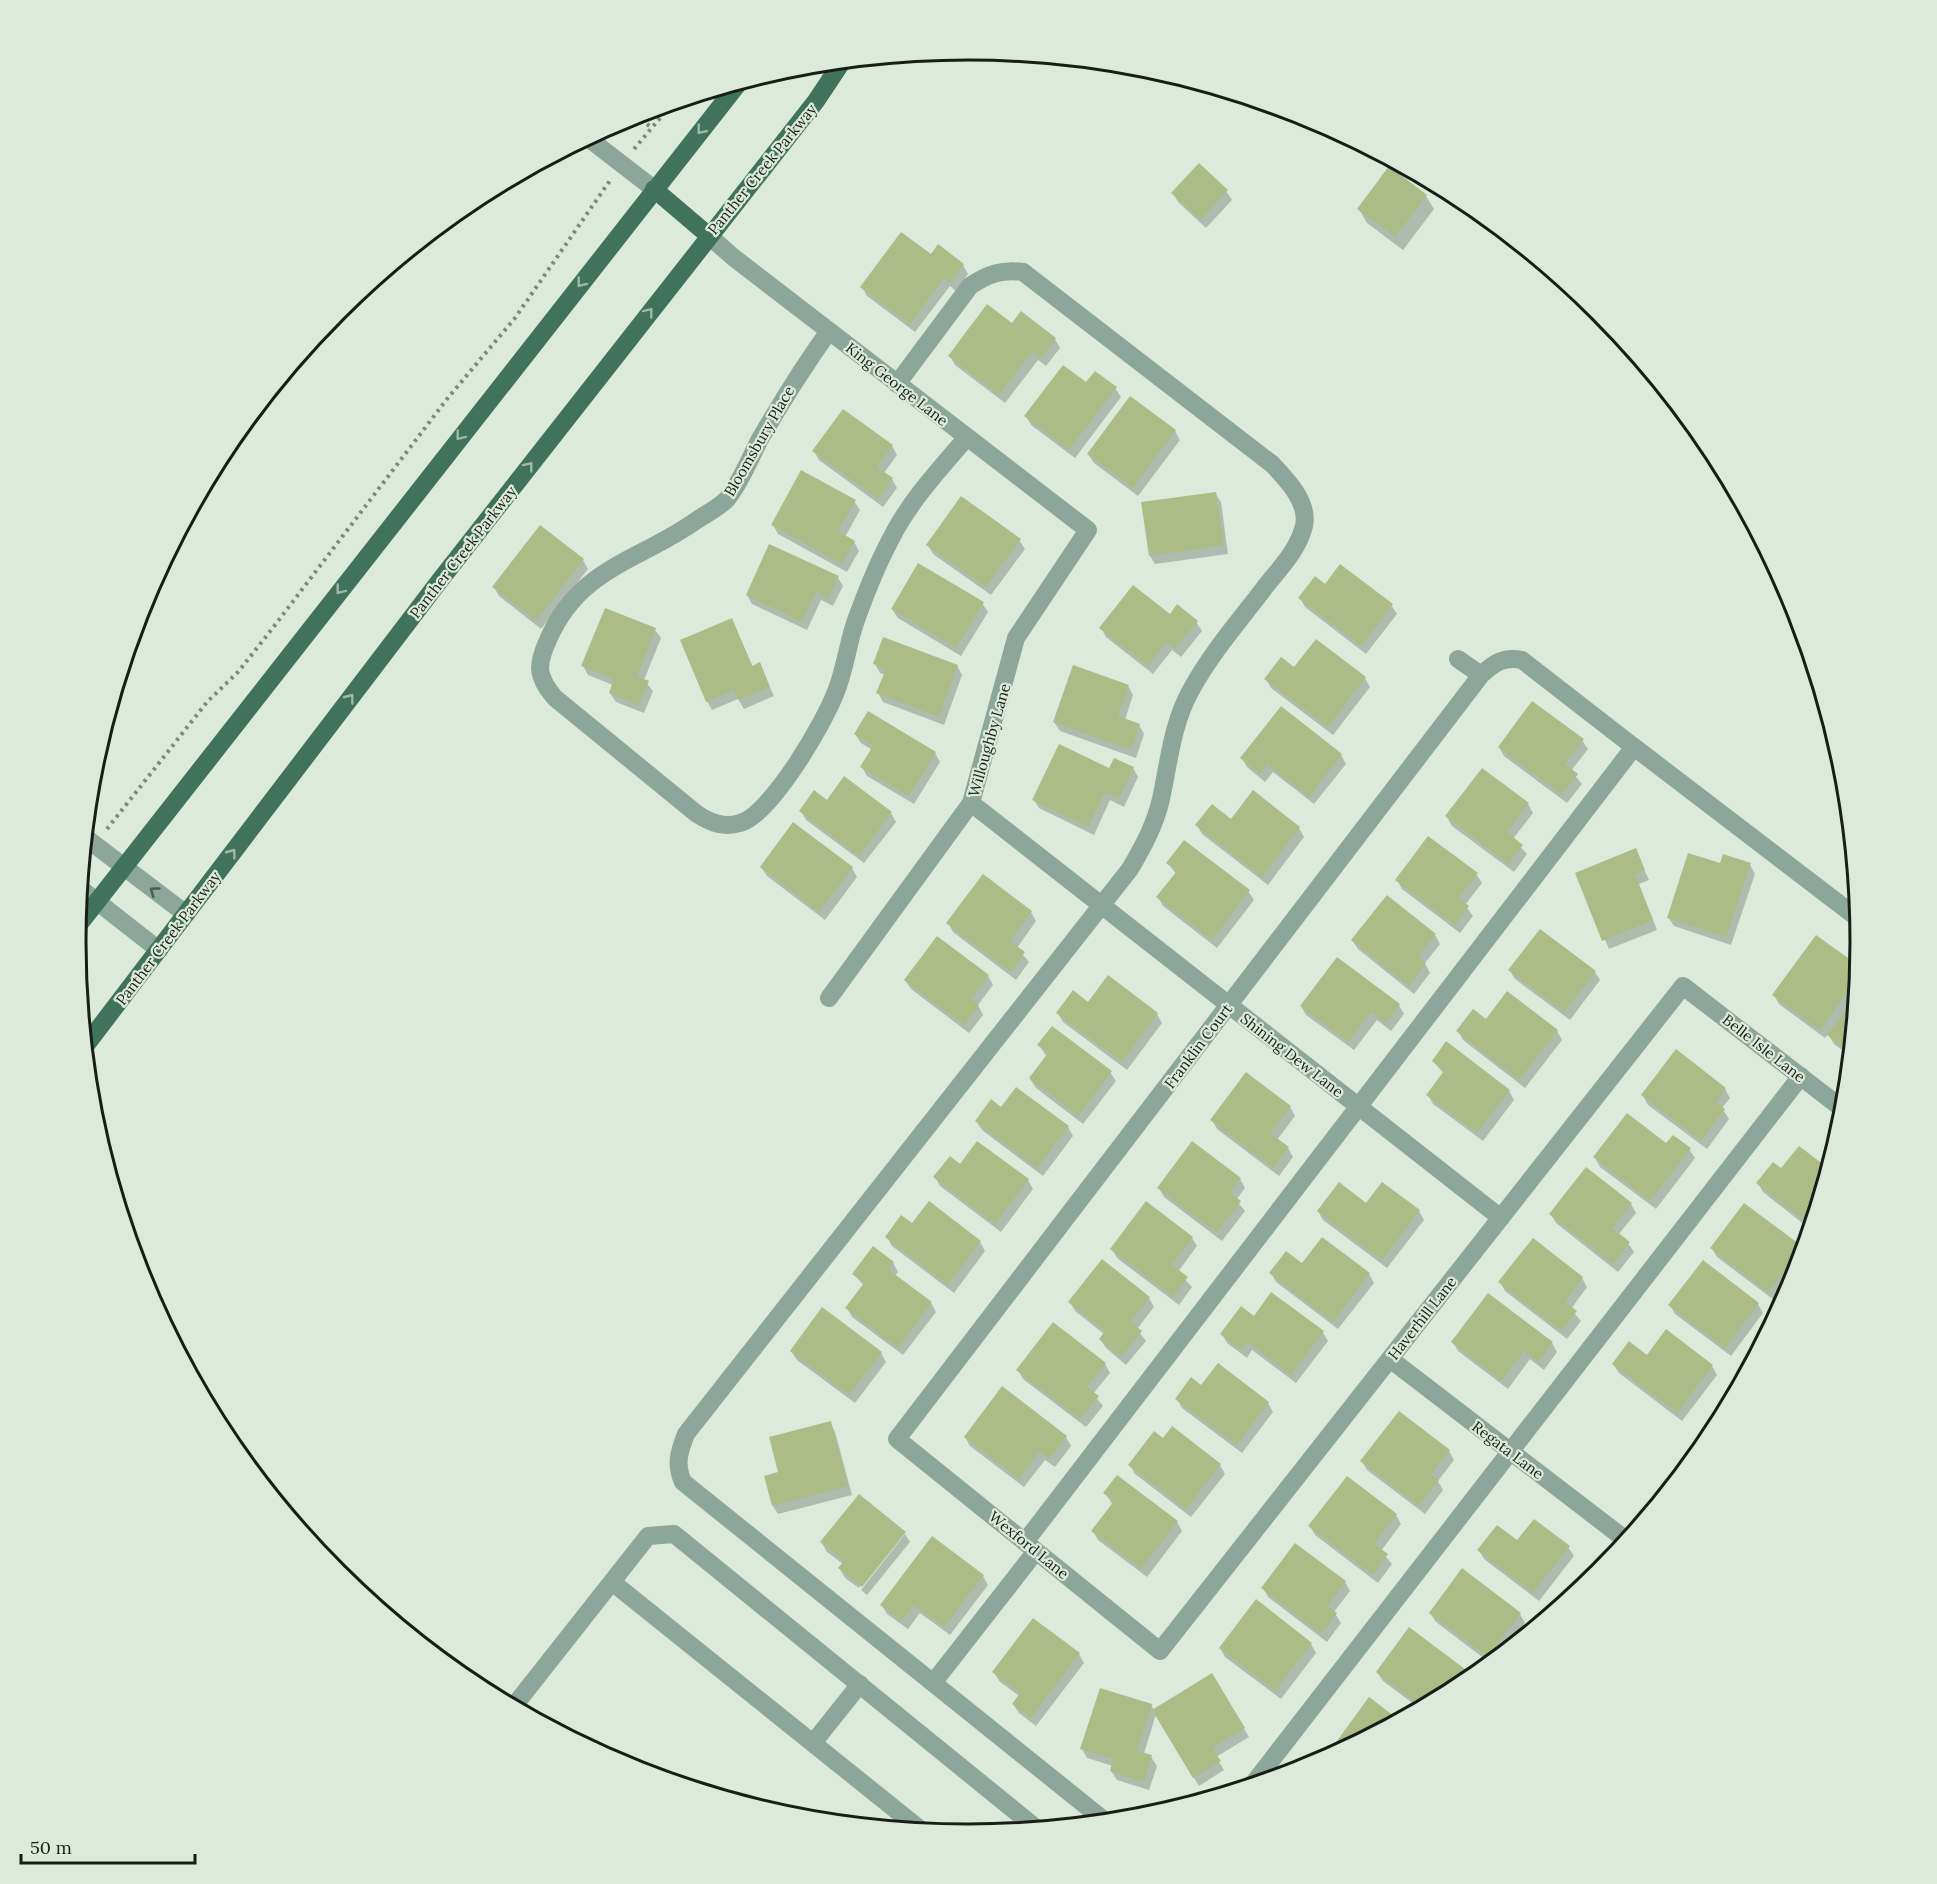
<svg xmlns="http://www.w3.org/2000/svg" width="1937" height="1884" viewBox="0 0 1937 1884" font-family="Lora,serif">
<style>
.shadow{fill:#0003}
.building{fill:#adbc87}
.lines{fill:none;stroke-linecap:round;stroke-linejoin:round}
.path{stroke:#7e887e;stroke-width:4;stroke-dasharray:3 4.5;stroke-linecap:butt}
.minor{stroke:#8ca69b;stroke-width:18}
.major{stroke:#40725e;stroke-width:18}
.oneway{stroke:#9dbaa8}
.oneway2{stroke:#4c5b53}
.labels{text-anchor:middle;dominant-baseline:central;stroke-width:4.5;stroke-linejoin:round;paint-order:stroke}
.street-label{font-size:15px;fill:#181d18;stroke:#dbeada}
.rim{fill:none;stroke:#181d18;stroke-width:3}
</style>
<rect width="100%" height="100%" fill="#dbeada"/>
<path class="shadow" d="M 1226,191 L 1232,200 L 1206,228 L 1178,202 L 1173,193 Z
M 1426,196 L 1434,209 L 1403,250 L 1367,223 L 1359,209 Z
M 938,246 L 963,265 L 968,274 L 956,291 L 950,286 L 915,332 L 867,296 L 862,287 L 931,256 Z
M 1012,325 L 1055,339 L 1060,348 L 1046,366 L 1038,360 L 1005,403 L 955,365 L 950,356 Z
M 1086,384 L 1115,388 L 1121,397 L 1075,458 L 1031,425 L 1026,416 Z
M 1175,431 L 1180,440 L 1138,496 L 1094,463 L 1088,454 Z
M 892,446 L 897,455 L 884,473 L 892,479 L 897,488 L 883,507 L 819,460 L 814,451 Z
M 1215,493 L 1221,502 L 1228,554 L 1155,564 L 1150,556 Z
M 854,501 L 860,510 L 845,537 L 854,542 L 859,551 L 847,572 L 778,534 L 773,525 Z
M 1019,540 L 1025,549 L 991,595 L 933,554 L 928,545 Z
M 583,560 L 588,569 L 541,629 L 499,596 L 494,587 Z
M 838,578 L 843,586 L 833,606 L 821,600 L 807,630 L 752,604 L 747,595 Z
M 1300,598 L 1391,605 L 1397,614 L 1366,654 L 1305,607 Z
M 982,603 L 988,612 L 961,656 L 898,618 L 892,609 Z
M 606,610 L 655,630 L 661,638 L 644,680 L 653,691 L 644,713 L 616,702 L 610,693 L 613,685 L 588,675 L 583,666 Z
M 1171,616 L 1196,622 L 1202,631 L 1181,657 L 1172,650 L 1153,674 L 1106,637 L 1101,628 Z
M 732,620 L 753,667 L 759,664 L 774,696 L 744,709 L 738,699 L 712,710 L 707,701 Z
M 875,664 L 957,666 L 962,675 L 944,725 L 883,702 L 878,693 L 885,675 L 880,673 Z
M 1295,670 L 1365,678 L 1370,687 L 1333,735 L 1271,688 L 1266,679 Z
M 1128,686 L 1133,695 L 1125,720 L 1139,725 L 1144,734 L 1136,758 L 1060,731 L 1054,722 Z
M 855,734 L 935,753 L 940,762 L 914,804 L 867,776 L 862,767 L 872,750 L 861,743 Z
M 1582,740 L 1588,749 L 1571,771 L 1582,784 L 1567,803 L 1504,756 L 1499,747 Z
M 1341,755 L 1346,764 L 1314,804 L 1273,772 L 1265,782 L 1247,767 L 1242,758 Z
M 1133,768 L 1138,777 L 1124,807 L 1110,800 L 1094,835 L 1039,808 L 1034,800 L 1110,770 Z
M 1528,804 L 1533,813 L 1513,839 L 1527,854 L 1514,872 L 1452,826 L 1447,817 Z
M 801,811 L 891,813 L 896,822 L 864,863 L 806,820 Z
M 1231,821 L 1299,828 L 1304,837 L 1268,885 L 1202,834 L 1197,825 Z
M 1635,850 L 1649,880 L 1639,884 L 1657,930 L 1609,949 L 1577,874 Z
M 1168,863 L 1248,891 L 1254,900 L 1217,948 L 1163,906 L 1158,897 L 1176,874 Z
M 1750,865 L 1755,874 L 1731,945 L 1674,926 L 1668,917 Z
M 761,867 L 852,868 L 857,877 L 825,920 L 767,876 Z
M 1476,874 L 1482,883 L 1465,905 L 1473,916 L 1460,933 L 1402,889 L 1397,880 Z
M 983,876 L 1031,912 L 1036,921 L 1017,948 L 1029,962 L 1016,980 L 953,932 L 948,923 Z
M 1387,897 L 1435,935 L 1440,944 L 1425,963 L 1430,973 L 1414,994 L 1358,949 L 1352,940 Z
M 1858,968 L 1850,1056 L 1834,1044 L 1828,1034 L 1825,1038 L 1779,1004 L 1774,995 Z
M 1510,971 L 1595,972 L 1600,980 L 1570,1020 L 1515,979 Z
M 988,976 L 993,985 L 978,1005 L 983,1015 L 969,1033 L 911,989 L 905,980 Z
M 1109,977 L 1157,1014 L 1162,1023 L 1127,1070 L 1063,1022 L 1058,1013 L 1089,1004 Z
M 1399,1005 L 1404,1014 L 1391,1031 L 1377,1020 L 1354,1050 L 1306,1015 L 1301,1006 Z
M 1458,1031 L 1557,1031 L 1562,1040 L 1525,1088 L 1463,1040 Z
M 1039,1045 L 1110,1072 L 1116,1081 L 1083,1124 L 1036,1088 L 1030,1079 L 1047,1057 Z
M 1433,1061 L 1509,1091 L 1514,1100 L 1483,1141 L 1433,1104 L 1428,1095 L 1444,1074 Z
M 1725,1089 L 1730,1098 L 1722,1108 L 1729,1119 L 1707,1149 L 1648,1105 L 1643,1096 Z
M 1290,1107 L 1295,1116 L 1277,1140 L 1288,1148 L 1293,1157 L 1279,1176 L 1217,1129 L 1212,1120 Z
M 976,1121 L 1068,1127 L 1073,1136 L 1043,1176 L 982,1130 Z
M 1667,1145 L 1689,1149 L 1695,1158 L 1656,1209 L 1600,1167 L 1595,1158 Z
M 1799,1148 L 1828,1170 L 1810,1229 L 1763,1192 L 1758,1183 L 1782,1170 Z
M 960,1166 L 1028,1180 L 1033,1189 L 1001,1232 L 940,1186 L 935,1177 Z
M 1240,1179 L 1245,1188 L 1236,1200 L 1245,1211 L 1222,1241 L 1164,1197 L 1159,1188 Z
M 1631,1204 L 1636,1213 L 1618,1235 L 1628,1243 L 1634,1252 L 1618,1272 L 1556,1223 L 1551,1214 Z
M 1366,1205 L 1419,1211 L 1424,1220 L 1387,1268 L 1323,1220 L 1318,1211 Z
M 912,1225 L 980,1242 L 985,1251 L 954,1293 L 892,1246 L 887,1237 Z
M 1192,1238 L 1197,1246 L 1178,1272 L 1192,1287 L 1179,1305 L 1117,1258 L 1112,1249 Z
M 1533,1240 L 1582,1278 L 1587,1287 L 1571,1309 L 1581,1321 L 1567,1339 L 1505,1291 L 1500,1282 Z
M 1712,1248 L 1801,1248 L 1803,1251 L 1798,1269 L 1774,1300 L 1717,1257 Z
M 1703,1262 L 1758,1304 L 1763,1313 L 1731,1356 L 1675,1314 L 1670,1305 Z
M 893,1263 L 898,1272 L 895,1276 L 931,1303 L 936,1312 L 903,1355 L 852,1317 L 847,1308 L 864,1286 L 854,1274 Z
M 1302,1265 L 1369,1274 L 1374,1283 L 1338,1329 L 1276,1282 L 1271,1273 Z
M 1149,1298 L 1154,1307 L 1137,1329 L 1146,1341 L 1126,1365 L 1106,1348 L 1100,1339 L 1104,1334 L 1075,1311 L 1070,1302 Z
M 1254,1318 L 1323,1333 L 1328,1341 L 1296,1383 L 1252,1350 L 1247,1358 L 1227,1343 L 1222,1334 Z
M 1666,1332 L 1712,1366 L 1717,1375 L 1682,1421 L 1619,1373 L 1613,1364 L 1647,1357 Z
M 1453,1342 L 1552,1343 L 1557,1352 L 1544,1370 L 1530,1359 L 1508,1389 L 1458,1351 Z
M 791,1351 L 881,1353 L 886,1362 L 855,1403 L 797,1360 Z
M 1105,1364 L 1110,1373 L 1093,1394 L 1103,1406 L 1086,1427 L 1023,1379 L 1018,1370 Z
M 1202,1387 L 1268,1403 L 1273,1412 L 1242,1453 L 1182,1408 L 1177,1399 Z
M 830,1423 L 835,1432 L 852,1495 L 778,1514 L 773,1506 L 780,1473 Z
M 965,1437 L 1066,1437 L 1071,1446 L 1055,1467 L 1045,1460 L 1024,1487 L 970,1446 Z
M 1163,1441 L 1220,1465 L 1225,1474 L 1191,1517 L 1135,1474 L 1130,1465 Z
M 1449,1451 L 1454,1460 L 1438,1481 L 1443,1490 L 1425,1514 L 1367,1470 L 1362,1461 Z
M 1105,1493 L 1177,1522 L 1182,1531 L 1147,1577 L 1098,1540 L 1093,1531 L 1113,1505 Z
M 1396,1515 L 1401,1524 L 1381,1551 L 1392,1564 L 1378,1583 L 1315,1535 L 1310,1526 Z
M 904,1533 L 859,1588 L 845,1578 L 840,1569 L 843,1564 L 827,1552 L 822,1543 Z
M 905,1534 L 910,1542 L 867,1595 L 861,1590 Z
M 1517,1542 L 1568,1547 L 1574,1556 L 1539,1601 L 1484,1559 L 1479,1550 Z
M 983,1576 L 988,1585 L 950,1635 L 920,1613 L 908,1629 L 887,1614 L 882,1605 Z
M 1345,1582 L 1350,1591 L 1334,1612 L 1341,1623 L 1327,1642 L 1268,1597 L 1263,1588 Z
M 1430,1613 L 1520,1614 L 1525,1623 L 1503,1652 L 1490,1663 L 1436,1622 Z
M 1311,1644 L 1316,1653 L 1281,1699 L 1225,1657 L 1220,1648 Z
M 1079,1654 L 1084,1663 L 1036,1726 L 1019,1713 L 1013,1704 L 1019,1696 L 999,1681 L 994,1672 Z
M 1377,1672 L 1473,1677 L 1419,1708 L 1383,1681 Z
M 1212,1675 L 1249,1737 L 1216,1757 L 1224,1770 L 1199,1786 L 1156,1714 L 1144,1754 L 1151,1757 L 1157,1766 L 1149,1790 L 1117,1780 L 1111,1771 L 1113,1766 L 1087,1758 L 1082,1749 L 1151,1705 L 1154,1710 Z
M 1370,1700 L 1397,1720 L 1339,1751 L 1335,1745 Z"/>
<path class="building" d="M 1199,163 L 1228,190 L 1201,220 L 1171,193 Z
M 1389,166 L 1427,195 L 1395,237 L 1357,209 Z
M 901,232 L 931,254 L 938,244 L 964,264 L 950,283 L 944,278 L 910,324 L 860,287 Z
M 987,304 L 1012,323 L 1021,311 L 1056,338 L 1041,358 L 1032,352 L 999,395 L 948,356 Z
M 1063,365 L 1086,382 L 1095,371 L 1117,387 L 1069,450 L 1024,416 Z
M 1130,396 L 1176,430 L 1133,488 L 1087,454 Z
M 843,409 L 893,445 L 877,467 L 893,478 L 878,499 L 812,451 Z
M 801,470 L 856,500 L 838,531 L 855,541 L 842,564 L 771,525 Z
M 1216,492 L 1224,545 L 1149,556 L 1141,502 Z
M 961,496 L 1021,539 L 986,587 L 926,545 Z
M 540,525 L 584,559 L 536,621 L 492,587 Z
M 769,544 L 839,576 L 828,598 L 816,592 L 802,622 L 746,595 Z
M 918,563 L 984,602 L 956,648 L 891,609 Z
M 1340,564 L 1393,604 L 1361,646 L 1298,598 L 1315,576 L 1325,584 Z
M 1133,585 L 1170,614 L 1177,604 L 1198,621 L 1175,649 L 1166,642 L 1148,666 L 1099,628 Z
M 605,608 L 656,628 L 637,676 L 649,681 L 639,705 L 609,693 L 614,679 L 581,666 Z
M 732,618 L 752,666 L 760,662 L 770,687 L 738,700 L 733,690 L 706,702 L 680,640 Z
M 883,637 L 958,665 L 939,717 L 876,693 L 886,669 L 873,664 Z
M 1316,639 L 1366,677 L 1328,727 L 1264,679 L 1281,657 L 1294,667 Z
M 1073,665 L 1129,685 L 1118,716 L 1140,724 L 1131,750 L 1053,722 Z
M 1532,701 L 1584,739 L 1565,764 L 1578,774 L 1562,795 L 1498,747 Z
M 1281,706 L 1342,754 L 1309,797 L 1267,764 L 1260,774 L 1240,758 Z
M 868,711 L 936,752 L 909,796 L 860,767 L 873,746 L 854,734 Z
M 1059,744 L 1109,768 L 1114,758 L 1134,767 L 1119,798 L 1105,792 L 1088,827 L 1032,800 Z
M 1482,768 L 1529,803 L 1507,832 L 1523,845 L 1508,864 L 1445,816 Z
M 844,776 L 892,812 L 859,856 L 799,811 L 814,790 L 827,800 Z
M 1253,790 L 1300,827 L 1262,877 L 1195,825 L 1212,804 L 1231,819 Z
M 793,822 L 853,867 L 819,912 L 760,867 Z
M 1428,836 L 1478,873 L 1459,898 L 1469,906 L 1455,925 L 1395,880 Z
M 1184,840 L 1250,890 L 1212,940 L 1156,897 L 1177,871 L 1166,863 Z
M 1636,848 L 1645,870 L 1635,875 L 1653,920 L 1602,941 L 1575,873 Z
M 1688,853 L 1720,863 L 1723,854 L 1751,863 L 1726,937 L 1667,918 Z
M 983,874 L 1032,911 L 1010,941 L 1025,952 L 1011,972 L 946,923 Z
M 1387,895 L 1436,934 L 1418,957 L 1426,963 L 1409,986 L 1351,940 Z
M 1540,929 L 1596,971 L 1564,1012 L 1508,970 Z
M 1816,935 L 1859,966 L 1857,979 L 1820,1030 L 1772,995 Z
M 937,936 L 989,975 L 971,999 L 979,1005 L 964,1025 L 904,980 Z
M 1337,957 L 1400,1004 L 1386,1023 L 1371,1012 L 1348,1042 L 1300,1006 Z
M 1108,975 L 1158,1013 L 1122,1062 L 1056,1013 L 1073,990 L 1088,1002 Z
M 1507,991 L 1558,1030 L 1519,1080 L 1456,1031 L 1473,1009 L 1486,1019 Z
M 1856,997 L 1854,1014 L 1850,1053 L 1827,1035 Z
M 1052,1026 L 1112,1071 L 1078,1116 L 1029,1078 L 1048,1053 L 1037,1045 Z
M 1446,1041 L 1510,1090 L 1477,1133 L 1426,1095 L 1444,1071 L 1432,1061 Z
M 1676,1049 L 1726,1088 L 1716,1102 L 1725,1109 L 1701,1141 L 1641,1095 Z
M 1246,1072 L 1291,1106 L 1270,1133 L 1289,1147 L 1273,1168 L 1210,1120 Z
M 1016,1087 L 1069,1126 L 1037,1168 L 975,1121 L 991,1099 L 1001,1107 Z
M 1627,1113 L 1666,1143 L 1673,1135 L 1691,1148 L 1650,1201 L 1593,1157 Z
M 977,1141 L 1029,1179 L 995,1224 L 933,1177 L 950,1156 L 960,1164 Z
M 1192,1141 L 1241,1178 L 1230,1193 L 1241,1201 L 1217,1233 L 1157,1188 Z
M 1799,1146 L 1828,1168 L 1811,1226 L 1756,1183 L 1773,1162 L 1781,1168 Z
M 1586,1167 L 1632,1203 L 1612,1228 L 1630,1242 L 1613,1264 L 1549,1214 Z
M 1339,1182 L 1366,1203 L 1382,1182 L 1420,1210 L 1382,1260 L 1317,1211 Z
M 929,1201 L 981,1241 L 948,1285 L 885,1237 L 901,1215 L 912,1223 Z
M 1146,1201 L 1193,1237 L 1172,1265 L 1188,1277 L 1173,1297 L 1110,1249 Z
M 1744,1203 L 1803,1247 L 1768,1292 L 1710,1248 Z
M 1322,1237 L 1370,1273 L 1333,1322 L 1269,1273 L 1286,1251 L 1302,1263 Z
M 1533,1238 L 1583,1277 L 1565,1302 L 1577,1311 L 1561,1331 L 1498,1282 Z
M 873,1246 L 894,1262 L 889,1270 L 932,1302 L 898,1348 L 845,1308 L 864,1283 L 852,1274 Z
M 1102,1259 L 1150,1297 L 1131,1322 L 1142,1331 L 1121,1357 L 1099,1339 L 1105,1331 L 1068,1302 Z
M 1703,1260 L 1759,1303 L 1725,1348 L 1668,1305 Z
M 1271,1292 L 1324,1331 L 1291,1375 L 1247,1342 L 1241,1350 L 1220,1334 L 1241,1306 L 1254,1316 Z
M 1488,1293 L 1553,1342 L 1538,1362 L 1524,1351 L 1502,1381 L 1451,1342 Z
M 822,1307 L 882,1352 L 849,1395 L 790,1351 Z
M 1053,1322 L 1106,1363 L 1087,1387 L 1099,1396 L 1080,1419 L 1016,1370 Z
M 1666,1329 L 1713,1365 L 1677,1413 L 1612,1364 L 1629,1341 L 1647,1355 Z
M 1218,1363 L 1269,1402 L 1237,1445 L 1175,1399 L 1191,1377 L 1201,1385 Z
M 1002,1386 L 1067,1436 L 1049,1459 L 1039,1452 L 1019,1479 L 964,1437 Z
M 1399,1411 L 1450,1450 L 1431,1474 L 1439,1480 L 1419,1506 L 1360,1461 Z
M 831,1421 L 848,1486 L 772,1506 L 764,1476 L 778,1472 L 769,1437 Z
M 1172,1426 L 1221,1464 L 1186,1509 L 1128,1465 L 1154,1431 L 1163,1438 Z
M 1117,1475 L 1178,1521 L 1141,1569 L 1091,1531 L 1114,1501 L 1103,1493 Z
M 1347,1476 L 1397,1514 L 1374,1544 L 1388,1554 L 1373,1575 L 1308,1526 Z
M 859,1494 L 906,1532 L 862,1587 L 838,1568 L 844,1561 L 820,1542 Z
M 1534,1519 L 1570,1546 L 1533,1593 L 1477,1550 L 1497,1525 L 1517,1540 Z
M 932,1536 L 984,1575 L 944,1627 L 914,1605 L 902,1621 L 880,1605 Z
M 1295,1543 L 1346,1581 L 1327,1606 L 1337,1613 L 1321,1634 L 1261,1588 Z
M 1462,1568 L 1521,1613 L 1488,1657 L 1429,1613 Z
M 1256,1599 L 1312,1643 L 1275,1691 L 1219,1648 Z
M 1033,1618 L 1080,1653 L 1031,1718 L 1012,1704 L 1020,1693 L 992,1672 Z
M 1409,1627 L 1474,1676 L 1473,1677 L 1422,1707 L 1376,1672 Z
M 1212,1673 L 1245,1728 L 1212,1748 L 1221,1761 L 1193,1778 L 1152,1710 Z
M 1100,1688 L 1152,1704 L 1137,1751 L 1152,1755 L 1144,1782 L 1110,1771 L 1113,1759 L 1080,1749 Z
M 1369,1697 L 1398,1719 L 1341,1750 L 1334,1745 Z"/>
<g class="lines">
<path class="path" d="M 635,115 L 652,128
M 634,149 L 672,104
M 107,829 L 207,702 L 238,672 L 272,629 L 447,399 L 515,318 L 611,179"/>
<path class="minor" d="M 588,138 L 654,189
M 708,235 L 733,257 L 1088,530 L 1016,638 L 971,803 L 829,998
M 829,331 C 804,366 782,401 760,439 C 750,458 741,482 727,499 C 720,507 706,514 697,520 C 640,561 579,567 548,640 C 536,666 537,677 555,698 L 697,814 C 711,823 724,828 740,823 C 771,815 826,720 837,689 C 845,668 848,644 855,623 C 866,592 879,560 895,531 C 914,496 942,467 967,437
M 897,384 L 970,286 C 988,274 1002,269 1023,272 L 1272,464 C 1287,480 1309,502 1304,526 C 1298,550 1280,568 1265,587 C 1240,620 1211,653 1191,690 C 1172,724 1169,762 1161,799 C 1155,825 1143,847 1130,869 L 686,1434 C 679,1452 675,1464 683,1482 L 1105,1821
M 1458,659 L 1481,675 L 897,1439 L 1160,1651 L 1683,986 L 1844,1110
M 1481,675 C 1494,663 1504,656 1522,660 L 1634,747
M 971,803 L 1501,1218
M 86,838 L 186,914
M 81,889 L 159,950
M 1390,1359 L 1626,1540
M 1025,1542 L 1634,747 L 1859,919
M 612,1582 L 921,1830
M 933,1683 L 1036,1551
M 514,1706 L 648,1536 L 674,1534 L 1036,1828
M 813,1743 L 860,1684
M 1253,1784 L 1801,1076"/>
<path class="major" d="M 654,189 L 708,235
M 77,927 L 738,84
M 86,1045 L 441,579 L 816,101 L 842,62"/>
</g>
<defs><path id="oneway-chevron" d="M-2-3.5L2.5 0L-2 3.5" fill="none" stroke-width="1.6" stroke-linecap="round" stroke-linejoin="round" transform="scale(1.5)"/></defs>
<g class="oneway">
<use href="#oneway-chevron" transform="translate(701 130) rotate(129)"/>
<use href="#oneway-chevron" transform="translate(581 283) rotate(128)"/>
<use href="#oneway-chevron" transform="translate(649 312) rotate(-52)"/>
<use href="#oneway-chevron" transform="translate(460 436) rotate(128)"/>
<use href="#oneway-chevron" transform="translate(529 466) rotate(-52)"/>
<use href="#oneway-chevron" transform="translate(340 590) rotate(128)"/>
<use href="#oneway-chevron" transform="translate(350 698) rotate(-53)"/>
<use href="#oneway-chevron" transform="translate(232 853) rotate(-53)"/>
</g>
<use class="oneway2" href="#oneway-chevron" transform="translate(154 891) rotate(-144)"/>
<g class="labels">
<g class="street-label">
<text transform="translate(762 169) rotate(-51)">Panther Creek Parkway</text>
<text transform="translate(897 384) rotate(38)">King George Lane</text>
<text transform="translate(759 441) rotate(-60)">Bloomsbury Place</text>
<text transform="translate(463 552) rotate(-52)">Panther Creek Parkway</text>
<text transform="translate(989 740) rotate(-74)">Willoughby Lane</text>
<text transform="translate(168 938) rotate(-53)">Panther Creek Parkway</text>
<text transform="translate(1198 1046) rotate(-53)">Franklin Court</text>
<text transform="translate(1764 1048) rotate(38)">Belle Isle Lane</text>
<text transform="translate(1292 1055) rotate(38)">Shining Dew Lane</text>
<text transform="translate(1422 1318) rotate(-52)">Haverhill Lane</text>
<text transform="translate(1508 1450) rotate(37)">Regata Lane</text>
<text transform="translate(1029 1545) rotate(39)">Wexford Lane</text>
</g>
</g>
<path d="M0 0H1937V1884H0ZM86 942a882 882 0 1 1 1764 0a882 882 0 1 1-1764 0Z" fill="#dbeada" fill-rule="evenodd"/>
<path class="rim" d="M86 942a882 882 0 1 1 1764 0a882 882 0 1 1-1764 0Z"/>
<path d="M21 1854v9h174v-9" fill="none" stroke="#181d18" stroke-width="3"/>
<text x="30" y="1854" font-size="18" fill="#181d18" stroke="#dbeada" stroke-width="4.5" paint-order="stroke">50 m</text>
</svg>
